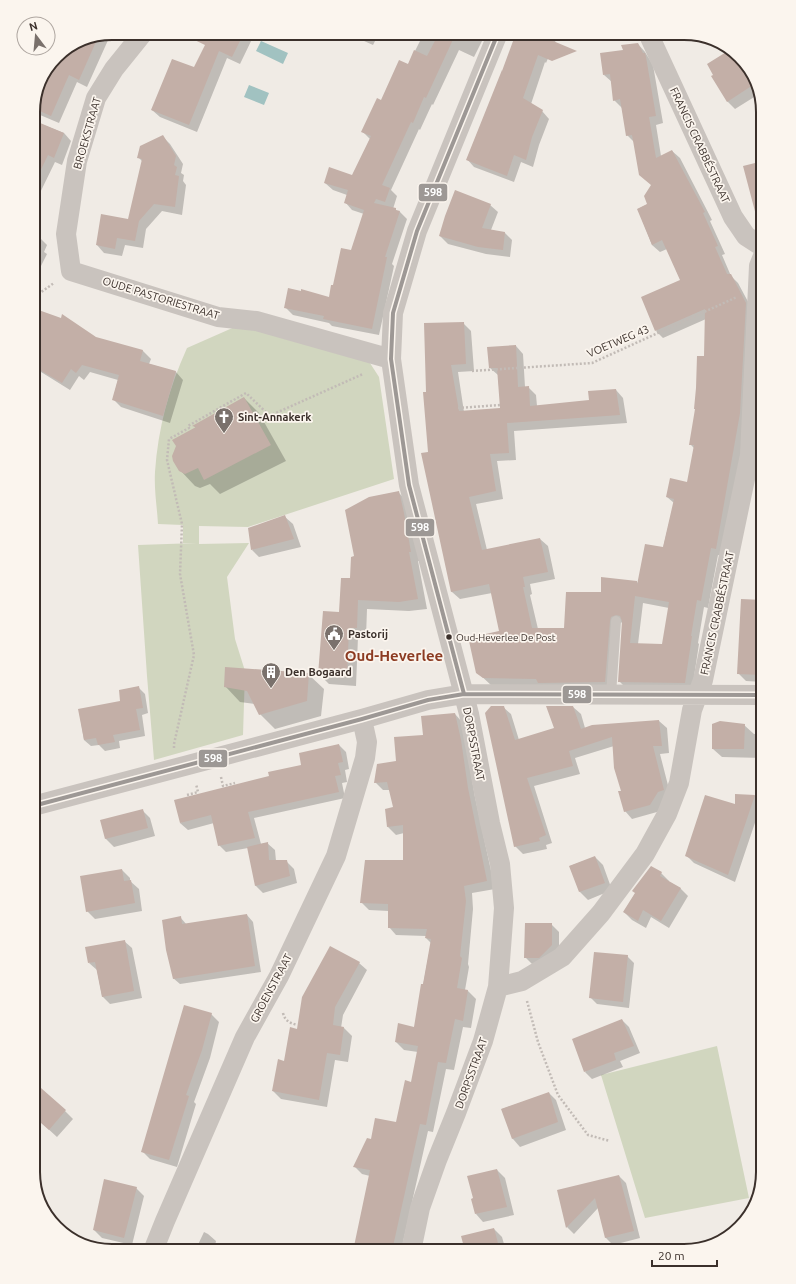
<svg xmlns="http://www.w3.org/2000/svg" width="796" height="1284" viewBox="0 0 796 1284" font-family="Ubuntu,sans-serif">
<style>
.green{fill:#d1d6bf}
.water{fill:#a1c2c1}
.shadow{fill:#0003;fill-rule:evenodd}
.building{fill:#c3afa7;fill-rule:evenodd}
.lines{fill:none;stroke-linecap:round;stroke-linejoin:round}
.path{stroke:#c2bbb6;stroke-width:2.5;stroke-dasharray:2 2;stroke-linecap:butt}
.service{stroke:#c9c3be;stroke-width:10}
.minor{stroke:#c9c3be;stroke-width:20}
.bus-1-casing{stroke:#fbf5ee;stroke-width:7}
.bus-1{stroke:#9d9895;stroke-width:4}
.bus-dot{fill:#3b302b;stroke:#fbf5ee;stroke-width:1.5}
.labels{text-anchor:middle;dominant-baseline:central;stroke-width:3.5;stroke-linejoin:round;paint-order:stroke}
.bus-label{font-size:10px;fill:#3b302b;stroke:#fbf5ee;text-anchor:start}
.street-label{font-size:11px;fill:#3b302b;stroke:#fbf5ee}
.poi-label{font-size:11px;font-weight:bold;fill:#3b302b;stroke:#fbf5ee;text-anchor:start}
.district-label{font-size:15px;font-weight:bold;fill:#8c3b22;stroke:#fbf5ee}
.rim{fill:none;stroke:#3b302b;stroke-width:2}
.line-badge{stroke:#fbf5ee;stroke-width:1.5}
.badge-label{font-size:11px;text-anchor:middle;font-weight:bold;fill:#fff}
</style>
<rect width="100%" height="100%" fill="#f0ebe5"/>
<path class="green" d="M 246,322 L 368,360 L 379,377 L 394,479 L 248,527 L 199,526 L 199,544 L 249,543 L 227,577 L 235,639 L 245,671 L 243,735 L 154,760 L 147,676 L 138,545 L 197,543 L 183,543 L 183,525 L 158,524 C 157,507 154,489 155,472 C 158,428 169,388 187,348 Z
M 717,1046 L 749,1198 L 645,1218 L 601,1075 Z"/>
<path class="water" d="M 261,41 L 288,53 L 283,64 L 256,51 Z
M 249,85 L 269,93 L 264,105 L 244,97 Z"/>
<path class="shadow" d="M 114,33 L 112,39 L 109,38 L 87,87 L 77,82 L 59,123 L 33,112 L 33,107 L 39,81 L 56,56 L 82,39 Z
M 203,33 L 253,33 L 254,35 L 240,64 L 227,58 L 197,132 L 160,117 L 152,110 L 194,69 L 209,39 Z
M 287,33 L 310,33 L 308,38 L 300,35 L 298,39 Z
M 350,33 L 379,33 L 373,45 L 353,36 Z
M 418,33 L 486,33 L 474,57 L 459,50 L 433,105 L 432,104 L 420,130 L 419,129 L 391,190 L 397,196 L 393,209 L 400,212 L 407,219 L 392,264 L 394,266 L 379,335 L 332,326 L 329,323 L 293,315 L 286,308 L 330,298 L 334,287 L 352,251 L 364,214 L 352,210 L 345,202 L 347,195 L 333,190 L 325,183 L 353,176 L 370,139 L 363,132 L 382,102 L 408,65 L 423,35 Z
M 518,33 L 559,33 L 546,63 L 545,62 L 531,104 L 542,111 L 549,119 L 539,145 L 533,167 L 521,162 L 514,182 L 474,167 L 467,159 Z
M 638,44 L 645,52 L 653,65 L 663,123 L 656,125 L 661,156 L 672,151 L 680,158 L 712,220 L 710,221 L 725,254 L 722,255 L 731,276 L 738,283 L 753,311 L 748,421 L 723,556 L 718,555 L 708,608 L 704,607 L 698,643 L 699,644 L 692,690 L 627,689 L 619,681 L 623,622 L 620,623 L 613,689 L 492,686 L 477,672 L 500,632 L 492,593 L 460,599 L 452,592 L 429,453 L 427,393 L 463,323 L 471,331 L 474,371 L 458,372 L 464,412 L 501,409 L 498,375 L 490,368 L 516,346 L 523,354 L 525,387 L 528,387 L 536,395 L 537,406 L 590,401 L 616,390 L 623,398 L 627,423 L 514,431 L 516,460 L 497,461 L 503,499 L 476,504 L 487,550 L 540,539 L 548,546 L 555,579 L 530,584 L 532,594 L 530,595 L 538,629 L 565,629 L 602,593 L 637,582 L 638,583 L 663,548 L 674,503 L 667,497 L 688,483 L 694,448 L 691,445 L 705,357 L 706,319 L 663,338 L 656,331 L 681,281 L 667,249 L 660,252 L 652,245 L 638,209 L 648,204 L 652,186 L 635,143 L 627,135 L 622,108 L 614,100 L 612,82 L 604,75 L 624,50 ZM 643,603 L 669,608 L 663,645 L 638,644 Z
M 731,50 L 755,77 L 759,94 L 735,109 L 727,101 Z
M 36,122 L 64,133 L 71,141 L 62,165 L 55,162 L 36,201 L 33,200 L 33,129 Z
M 162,136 L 170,144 L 183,164 L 181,173 L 184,175 L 183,181 L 186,185 L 182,215 L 162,211 L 146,229 L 143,248 L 125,245 L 122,256 L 104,253 L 97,245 L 129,220 L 143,162 L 138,157 Z
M 763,144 L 763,153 L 759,146 Z
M 490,205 L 498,212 L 491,230 L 505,233 L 512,240 L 510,257 L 486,254 L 448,244 L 440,236 Z
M 33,235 L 39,237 L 47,245 L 44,252 L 47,254 L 38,272 L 33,270 Z
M 33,317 L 96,338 L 143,351 L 151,359 L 149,364 L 176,372 L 183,380 L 170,423 L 121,407 L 113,399 L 118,380 L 90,372 L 84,380 L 79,376 L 70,390 L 33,367 Z
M 244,398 L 259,413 L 286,461 L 220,494 L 210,484 L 200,488 L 195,486 L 180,470 L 196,428 L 194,426 Z
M 398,492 L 408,502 L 420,561 L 418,561 L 427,609 L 409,611 L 367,609 L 366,637 L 358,637 L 356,686 L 329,684 L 319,674 L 351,579 L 355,557 Z
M 285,517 L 293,524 L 301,547 L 259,557 L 252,550 Z
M 763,601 L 763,682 L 746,681 L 738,673 Z
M 308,674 L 324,689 L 321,716 L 275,729 L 260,714 L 255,704 L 240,702 L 225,686 Z
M 139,688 L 145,694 L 148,713 L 142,715 L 145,736 L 119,741 L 120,748 L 105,751 L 99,745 L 91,746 L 84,740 L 79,710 L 122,702 Z
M 503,707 L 511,714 L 519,740 L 556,728 L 573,707 L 581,714 L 585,728 L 592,726 L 659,721 L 667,728 L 669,753 L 660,754 L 671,797 L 657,812 L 632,819 L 625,811 L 614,746 L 575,758 L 580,774 L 534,786 L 552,843 L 546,845 L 547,849 L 523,854 L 515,846 Z
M 455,714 L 462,722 L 475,797 L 495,889 L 472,893 L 473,909 L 468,964 L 469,967 L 465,990 L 468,991 L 476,999 L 471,1028 L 463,1027 L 454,1070 L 446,1069 L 433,1132 L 428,1131 L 401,1251 L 354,1251 L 370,1176 L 362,1174 L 354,1166 L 372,1140 L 397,1123 L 412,1083 L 418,1052 L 404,1050 L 396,1042 L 415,1028 L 431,943 L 426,938 L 426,936 L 396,935 L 389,927 L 389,911 L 369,910 L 361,902 L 404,861 L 404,833 L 396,835 L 388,827 L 394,808 L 390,790 L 383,790 L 375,782 L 424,736 Z
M 744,725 L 754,734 L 763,734 L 763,758 L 722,757 L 713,749 Z
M 339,745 L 346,752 L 349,769 L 345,770 L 347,782 L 342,783 L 345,798 L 254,818 L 261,844 L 267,843 L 275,850 L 276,861 L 286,861 L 294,869 L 297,883 L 263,893 L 256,886 L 248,848 L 226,852 L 219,845 L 214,823 L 188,830 L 180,823 L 270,777 L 303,766 Z
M 33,768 L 35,784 L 33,784 Z
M 736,795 L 755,796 L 762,802 L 735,882 L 694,863 L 687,856 L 736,805 Z
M 142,810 L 150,818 L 155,836 L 114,847 L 106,839 L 101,821 Z
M 595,857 L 603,865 L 612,890 L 588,900 L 580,892 L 570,866 Z
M 651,867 L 661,873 L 669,881 L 669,882 L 680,888 L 688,896 L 669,928 L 651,917 L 646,928 L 632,920 L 624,912 Z
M 122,870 L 130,878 L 130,881 L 139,889 L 142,911 L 95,919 L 87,911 Z
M 247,915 L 253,922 L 261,972 L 180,984 L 173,978 L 180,917 L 187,925 Z
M 551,924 L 559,932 L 559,953 L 533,965 L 525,957 Z
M 124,941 L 132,948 L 142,998 L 110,1004 L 102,996 L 97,970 L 89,963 Z
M 627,956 L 634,963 L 629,1008 L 597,1004 L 590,997 Z
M 359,963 L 367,970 L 343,1015 L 341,1028 L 344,1028 L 352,1036 L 348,1062 L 335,1060 L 327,1107 L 281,1099 L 273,1091 L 298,1030 Z
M 33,972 L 41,995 L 33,997 Z
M 211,1014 L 219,1022 L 210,1058 L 194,1102 L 196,1104 L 177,1167 L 150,1159 L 142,1151 Z
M 622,1020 L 629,1027 L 640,1053 L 620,1061 L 623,1067 L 592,1079 L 585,1072 Z
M 549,1093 L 556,1100 L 566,1130 L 520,1147 L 513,1139 L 502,1109 Z
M 65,1111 L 73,1119 L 57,1137 L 33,1115 Z
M 497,1170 L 505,1178 L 514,1215 L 483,1222 L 476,1214 Z
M 619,1176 L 626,1183 L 640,1238 L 613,1245 L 606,1238 L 598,1208 L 574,1234 L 567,1227 L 558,1191 Z
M 136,1188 L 144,1196 L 132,1245 L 102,1238 L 94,1230 Z
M 494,1229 L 502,1237 L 506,1251 L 466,1251 Z
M 204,1232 L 208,1234 L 216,1241 L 214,1251 L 195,1251 Z"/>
<path class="building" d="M 180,33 L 244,33 L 232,57 L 219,51 L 189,125 L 151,110 L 172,59 L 194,67 L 205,45 Z
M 439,33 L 456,33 L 426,98 L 424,97 L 413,123 L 411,122 L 382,185 L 390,188 L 385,202 L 376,199 L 374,203 L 396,208 L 396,210 L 400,211 L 385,257 L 387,257 L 372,329 L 323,319 L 324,316 L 284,308 L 288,288 L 301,291 L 301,289 L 329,297 L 331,285 L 333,285 L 341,248 L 351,250 L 364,210 L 344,203 L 348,190 L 324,183 L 329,167 L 352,175 L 371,136 L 361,132 L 377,98 L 381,100 L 399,60 L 408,64 L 414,50 L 427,56 Z
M 516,33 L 534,33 L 577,51 L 552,61 L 538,55 L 523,98 L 543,110 L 532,137 L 526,160 L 514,155 L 507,176 L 466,160 L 502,70 L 502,71 Z
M 99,35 L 79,80 L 69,75 L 51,116 L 33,108 L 39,81 L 56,56 L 82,39 Z
M 638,43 L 643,53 L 645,53 L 646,57 L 656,116 L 649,117 L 656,158 L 672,150 L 705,212 L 703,213 L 718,246 L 715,247 L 727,274 L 731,274 L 746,303 L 740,413 L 716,549 L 711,548 L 701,601 L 697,600 L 691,636 L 692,636 L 685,683 L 618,682 L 622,621 L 620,616 L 616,615 L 611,617 L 610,621 L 605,682 L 538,683 L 536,679 L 483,678 L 476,673 L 469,641 L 482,639 L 481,635 L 499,631 L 489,584 L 451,592 L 421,453 L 428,452 L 423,392 L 426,392 L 424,323 L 464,322 L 466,364 L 451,365 L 459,411 L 500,408 L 497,368 L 489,368 L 487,347 L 516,345 L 518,387 L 529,386 L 530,406 L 589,400 L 588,391 L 616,389 L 620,415 L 507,423 L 509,453 L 490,454 L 496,491 L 469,497 L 482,550 L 540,538 L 548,572 L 523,577 L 525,587 L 523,587 L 532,628 L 564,628 L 566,592 L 601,592 L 601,577 L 637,581 L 637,585 L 645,544 L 663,547 L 674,499 L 666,497 L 670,478 L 687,482 L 694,445 L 689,445 L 695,409 L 694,409 L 696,388 L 697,356 L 704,356 L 705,309 L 655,331 L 641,297 L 680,280 L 662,240 L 652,245 L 637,209 L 647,204 L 644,196 L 651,185 L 639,175 L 632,135 L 626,136 L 620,99 L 613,101 L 610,74 L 603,75 L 600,53 L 623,50 L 621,45 ZM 635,596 L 669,602 L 662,644 L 630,643 Z
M 731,49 L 755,77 L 756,83 L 727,102 L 711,76 L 713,75 L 707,64 Z
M 33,120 L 64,133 L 54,158 L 48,155 L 33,186 Z
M 163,135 L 176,156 L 174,165 L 177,167 L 175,175 L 179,176 L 175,207 L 154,204 L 139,221 L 135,241 L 117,238 L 115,249 L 96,245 L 101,214 L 128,219 L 142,159 L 137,158 L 140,146 Z
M 763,161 L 763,218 L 757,219 L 743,166 Z
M 455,190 L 491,204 L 482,228 L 505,232 L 503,250 L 478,247 L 439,236 L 445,216 Z
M 33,308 L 61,318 L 62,314 L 96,337 L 143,350 L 140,361 L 176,371 L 163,416 L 112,400 L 119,375 L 82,365 L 76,373 L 71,369 L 62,383 L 33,366 Z
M 244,397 L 271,445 L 204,480 L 198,468 L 185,474 L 179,471 L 173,461 L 172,456 L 176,446 L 172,440 L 196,427 L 192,426 Z
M 399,491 L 404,513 L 411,552 L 409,552 L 418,599 L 399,602 L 358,600 L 357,628 L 349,628 L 347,677 L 318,675 L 323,611 L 339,612 L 341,578 L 350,578 L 351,557 L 354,556 L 345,510 L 369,497 Z
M 285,515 L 294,539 L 251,550 L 248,528 Z
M 741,599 L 763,600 L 763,675 L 737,674 Z
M 225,667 L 309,673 L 307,701 L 259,715 L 247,691 L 224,687 Z
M 139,686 L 143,708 L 136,709 L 140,730 L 113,735 L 115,742 L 98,745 L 96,738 L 84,740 L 78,709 L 120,701 L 119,690 Z
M 491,706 L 504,706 L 515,740 L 554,728 L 546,706 L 573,706 L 581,729 L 592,725 L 659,720 L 662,746 L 653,746 L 664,790 L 658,792 L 650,805 L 624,812 L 618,791 L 621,791 L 614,768 L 612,737 L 569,751 L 573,766 L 527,778 L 546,835 L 539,838 L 540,841 L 514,847 L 485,713 Z
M 455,713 L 461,740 L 468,788 L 487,881 L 464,886 L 466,901 L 460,956 L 462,958 L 457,988 L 468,990 L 463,1021 L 455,1019 L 446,1063 L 438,1062 L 426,1125 L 420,1124 L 392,1251 L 353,1251 L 370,1170 L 353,1167 L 367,1138 L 371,1139 L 375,1118 L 396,1122 L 405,1080 L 411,1082 L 418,1046 L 395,1042 L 398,1023 L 414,1027 L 421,984 L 423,984 L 431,939 L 425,938 L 427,929 L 388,928 L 388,904 L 360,903 L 365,860 L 403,860 L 403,825 L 387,827 L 385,809 L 393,807 L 387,782 L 374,783 L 377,764 L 396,761 L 394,737 L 423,735 L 421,716 Z
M 720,721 L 745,724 L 744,749 L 712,749 L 712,724 Z
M 339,744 L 343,762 L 338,763 L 341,775 L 335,776 L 339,792 L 248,812 L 255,838 L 218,846 L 211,815 L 180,823 L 174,800 L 269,776 L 268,772 L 301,765 L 299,753 Z
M 735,794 L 755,795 L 728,875 L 685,856 L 705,795 L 735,804 Z
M 143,809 L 148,828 L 105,839 L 100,820 Z
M 268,842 L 269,860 L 287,860 L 290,876 L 255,886 L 247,847 Z
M 595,856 L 605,883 L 579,892 L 569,866 Z
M 651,866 L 662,872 L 660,876 L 681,888 L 661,921 L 643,910 L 638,921 L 623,912 L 635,893 L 632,891 Z
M 122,869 L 124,881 L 131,880 L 135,903 L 86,912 L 80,876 Z
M 247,914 L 255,966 L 173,979 L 166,950 L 162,920 L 181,916 L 182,924 Z
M 525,923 L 552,923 L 552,945 L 539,958 L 524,958 Z
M 125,940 L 134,991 L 102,997 L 95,962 L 88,963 L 85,947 Z
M 330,946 L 360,962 L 335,1007 L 333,1025 L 344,1027 L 340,1055 L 327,1053 L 319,1100 L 272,1091 L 278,1059 L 284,1061 L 290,1027 L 297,1029 L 302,997 Z
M 594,952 L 628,955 L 623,1002 L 589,998 Z
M 184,1005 L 212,1013 L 202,1050 L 186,1095 L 189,1096 L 169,1160 L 141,1152 Z
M 622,1019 L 634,1046 L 614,1053 L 616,1060 L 584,1072 L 572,1039 Z
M 33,1081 L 66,1110 L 49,1130 L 33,1116 Z
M 549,1092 L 558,1122 L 512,1139 L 501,1109 Z
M 497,1169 L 507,1207 L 475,1214 L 471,1199 L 473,1198 L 467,1176 Z
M 619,1175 L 634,1231 L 605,1238 L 595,1198 L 566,1228 L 557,1190 Z
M 104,1179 L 137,1187 L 124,1238 L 93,1230 Z
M 494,1228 L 500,1251 L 465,1251 L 461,1236 Z"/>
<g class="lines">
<path class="path" d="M 33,300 L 37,295 L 54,283
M 472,371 L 592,363 L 737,297
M 458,408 L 500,405
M 258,421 L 363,374
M 174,748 L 174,744 L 194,655 L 180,574 L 182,524 L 167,460 L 169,439 L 189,428 L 188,426 L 246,393 L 270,416
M 221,777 L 223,786 L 235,783
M 187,795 L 198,792 L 196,784
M 527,1001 L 538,1042 L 558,1095 L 588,1135 L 610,1141
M 283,1013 C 285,1021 290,1023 297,1025"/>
<path class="service" d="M 611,695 L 616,621"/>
<path class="minor" d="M 143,33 L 114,69 L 96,98 L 77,161 L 66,234 L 71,271 L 218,317 L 256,321 L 391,359
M 648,33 L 733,217 L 746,236 L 763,247
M 33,806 L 362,719 L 428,700 L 464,694 L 763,695
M 498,987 L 522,981 L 562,957 L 601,913 L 645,854 L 667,814 L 679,783 L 692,710 L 703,680 L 750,455 L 759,266 L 763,256
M 153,1251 L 165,1221 L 245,1037 L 279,976 L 336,856 L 365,758 L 367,742 L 362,719
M 411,1251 L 420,1208 L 437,1160 L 456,1113 L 483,1041 L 498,987 L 504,908 L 500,864 L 490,823 L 469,714 L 409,485 L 391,359 L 393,313 L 417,231 L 498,33"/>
<defs>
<path id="bus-1" d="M 464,694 L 409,485 L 391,359 L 393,313 L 417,231 L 498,33
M 33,806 L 362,719 L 428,700 L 464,694 L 763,695"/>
</defs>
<use href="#bus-1" class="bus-1-casing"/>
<use href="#bus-1" class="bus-1"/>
</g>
<defs>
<symbol id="church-pin" viewBox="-11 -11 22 30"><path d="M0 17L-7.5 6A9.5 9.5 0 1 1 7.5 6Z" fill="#7a716c" stroke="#fbf5ee"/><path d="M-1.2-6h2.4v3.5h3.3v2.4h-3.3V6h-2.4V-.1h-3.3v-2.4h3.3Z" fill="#fff"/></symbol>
<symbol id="civic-pin" viewBox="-11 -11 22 30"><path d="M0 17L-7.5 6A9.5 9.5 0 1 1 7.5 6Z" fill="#7a716c" stroke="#fbf5ee"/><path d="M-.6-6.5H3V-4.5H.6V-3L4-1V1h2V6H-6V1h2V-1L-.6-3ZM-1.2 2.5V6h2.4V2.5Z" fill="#fff"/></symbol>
<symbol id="building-pin" viewBox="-11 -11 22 30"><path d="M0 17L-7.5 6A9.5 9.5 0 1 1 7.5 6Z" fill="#7a716c" stroke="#fbf5ee"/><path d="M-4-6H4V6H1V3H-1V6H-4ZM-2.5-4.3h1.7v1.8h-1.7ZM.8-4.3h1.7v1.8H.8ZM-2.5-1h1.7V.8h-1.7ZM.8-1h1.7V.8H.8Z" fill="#fff"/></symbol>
</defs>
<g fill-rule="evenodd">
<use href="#church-pin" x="213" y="406" width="22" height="30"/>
<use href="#civic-pin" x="323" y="623" width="22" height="30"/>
<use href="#building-pin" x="260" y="661" width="22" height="30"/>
</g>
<circle class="bus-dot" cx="449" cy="637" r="3.5"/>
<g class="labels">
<g class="bus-label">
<text x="456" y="637">Oud-Heverlee De Post</text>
</g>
<g class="street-label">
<text transform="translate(87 133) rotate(-74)">BROEKSTRAAT</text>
<text transform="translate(700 145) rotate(65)">FRANCIS CRABBÉSTRAAT</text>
<text transform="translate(161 298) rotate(17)">OUDE PASTORIESTRAAT</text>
<text transform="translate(618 341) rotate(-23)">VOETWEG 43</text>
<text transform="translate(717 613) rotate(-78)">FRANCIS CRABBÉSTRAAT</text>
<text transform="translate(474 744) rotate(79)">DORPSSTRAAT</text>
<text transform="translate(271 988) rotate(-62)">GROENSTRAAT</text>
<text transform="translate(471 1073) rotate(-70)">DORPSSTRAAT</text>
</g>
<g class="poi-label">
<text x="238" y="417">Sint-Annakerk</text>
<text x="348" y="634">Pastorij</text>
<text x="285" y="672">Den Bogaard</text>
</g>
<g class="district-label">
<text x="394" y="655">Oud-Heverlee</text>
</g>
</g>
<path d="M0 0H796V1284H0ZM112 40H684A72 72 0 0 1 756 112V1172A72 72 0 0 1 684 1244H112A72 72 0 0 1 40 1172V112A72 72 0 0 1 112 40Z" fill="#fbf5ee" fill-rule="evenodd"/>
<path class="rim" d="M112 40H684A72 72 0 0 1 756 112V1172A72 72 0 0 1 684 1244H112A72 72 0 0 1 40 1172V112A72 72 0 0 1 112 40Z"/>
<g class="line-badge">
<rect x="418" y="183" width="30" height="19" rx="4" fill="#9d9895"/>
<rect x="405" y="518" width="30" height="19" rx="4" fill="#9d9895"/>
<rect x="562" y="685" width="30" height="19" rx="4" fill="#9d9895"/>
<rect x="198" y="749" width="30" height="19" rx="4" fill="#9d9895"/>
</g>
<g class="badge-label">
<text x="433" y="196">598</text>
<text x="420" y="531">598</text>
<text x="577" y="698">598</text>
<text x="213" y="762">598</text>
</g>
<g transform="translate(36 36) rotate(344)"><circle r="19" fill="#fbf5ee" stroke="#aea6a0"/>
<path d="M0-3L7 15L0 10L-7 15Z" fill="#7a716c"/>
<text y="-6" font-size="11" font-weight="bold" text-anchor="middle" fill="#3b302b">N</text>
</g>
<path d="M652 1260v6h65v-6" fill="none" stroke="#3b302b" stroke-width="2"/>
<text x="658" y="1260" font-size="12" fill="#3b302b" stroke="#fbf5ee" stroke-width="3" paint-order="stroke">20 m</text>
</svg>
